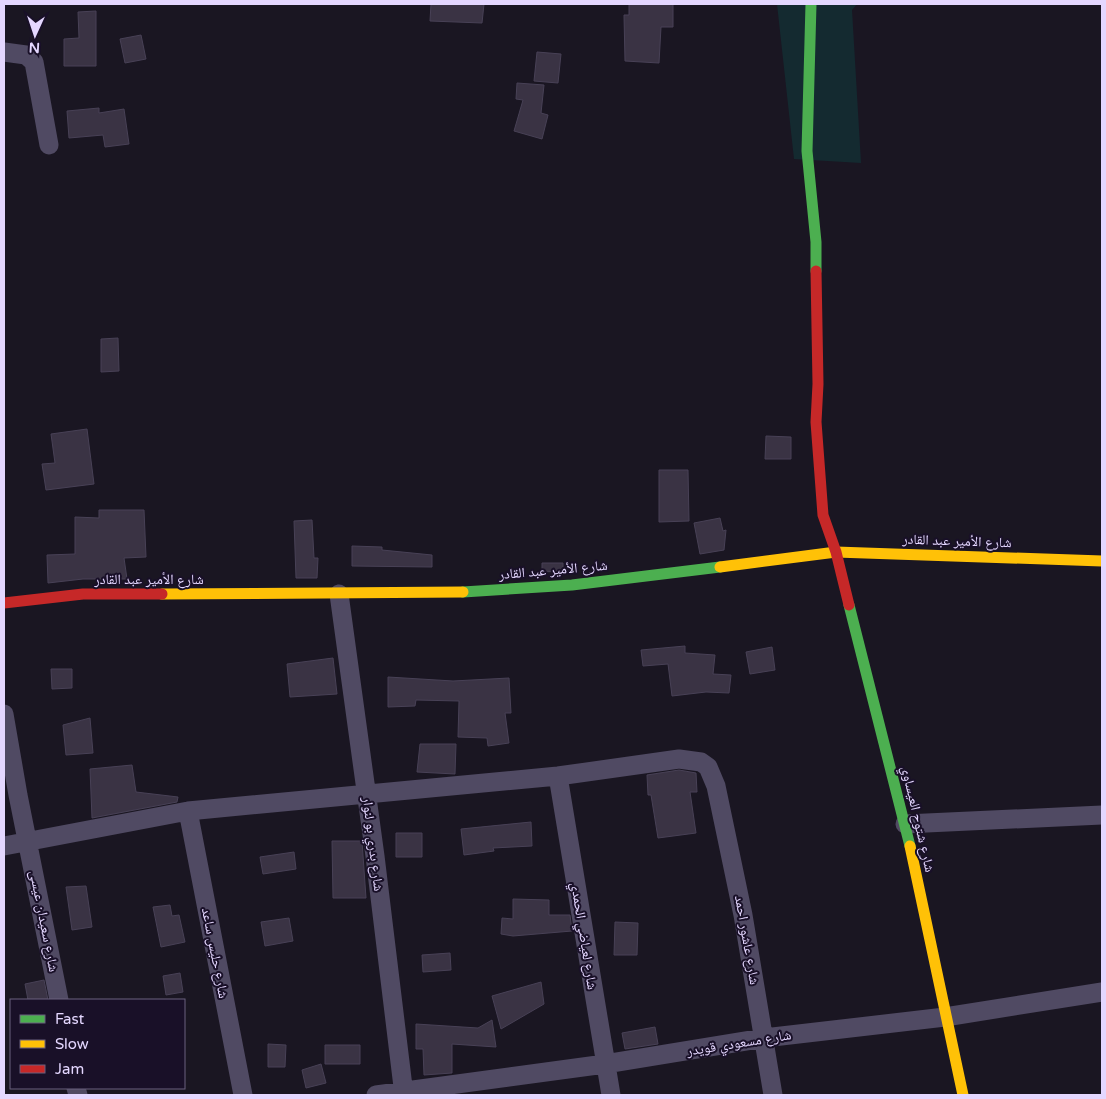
<svg xmlns="http://www.w3.org/2000/svg" width="1106" height="1099" viewBox="0 0 1106 1099" font-family="'Varela Round','Noto Naskh Arabic',sans-serif">
<style>
.green{fill:#142a30}
.building{fill:#3a3344;stroke:#484156}
.lines{fill:none;stroke-linecap:round;stroke-linejoin:round}
.street{stroke:#504a63;stroke-width:19}
.fast{stroke:#4caf50;stroke-width:11}
.slow{stroke:#ffc107;stroke-width:11}
.jam{stroke:#c62828;stroke-width:11}
.labels{text-anchor:middle;dominant-baseline:central;stroke-width:4;stroke-linejoin:round;paint-order:stroke}
.street-label{font-size:14px;fill:#e4d7ff;stroke:#191028}
</style>
<rect width="100%" height="100%" fill="#1a1622"/>
<path class="green" d="M 777,4 L 857,4 L 852,10 L 861,163 L 794,159 Z"/>
<path class="building" d="M 431,4 L 484,4 L 482,23 L 430,21 Z
M 629,4 L 673,4 L 673,27 L 661,27 L 659,63 L 625,61 L 624,15 L 629,15 Z
M 96,11 L 96,66 L 64,66 L 64,39 L 79,38 L 78,12 Z
M 141,35 L 146,59 L 125,63 L 120,39 Z
M 537,52 L 561,54 L 558,83 L 534,81 Z
M 517,83 L 544,85 L 541,113 L 548,115 L 542,139 L 514,131 L 523,100 L 516,99 Z
M 99,108 L 99,113 L 124,109 L 129,144 L 105,147 L 103,135 L 69,138 L 67,111 Z
M 118,338 L 119,371 L 101,372 L 101,339 Z
M 87,429 L 94,484 L 46,490 L 42,464 L 55,463 L 51,434 Z
M 766,436 L 791,437 L 791,459 L 765,459 Z
M 659,470 L 688,470 L 689,521 L 659,522 Z
M 99,510 L 144,510 L 146,557 L 124,558 L 127,579 L 83,579 L 48,583 L 47,555 L 75,554 L 75,517 L 99,518 Z
M 720,518 L 723,531 L 726,530 L 724,550 L 700,554 L 694,523 Z
M 312,520 L 314,558 L 318,558 L 317,578 L 296,578 L 294,521 Z
M 352,546 L 382,547 L 382,550 L 432,555 L 432,567 L 352,566 Z
M 542,563 L 563,563 L 563,571 L 542,572 Z
M 685,646 L 685,653 L 715,655 L 713,674 L 731,675 L 729,693 L 706,692 L 672,696 L 668,664 L 643,666 L 641,650 Z
M 772,647 L 775,670 L 750,674 L 746,652 Z
M 333,658 L 337,694 L 290,697 L 287,664 Z
M 51,669 L 72,669 L 72,688 L 52,689 Z
M 388,677 L 453,681 L 509,678 L 511,713 L 505,713 L 509,743 L 488,746 L 487,738 L 458,737 L 459,701 L 416,700 L 415,706 L 388,707 Z
M 90,718 L 93,753 L 66,755 L 63,725 Z
M 420,744 L 456,744 L 455,774 L 417,772 Z
M 132,765 L 136,792 L 178,797 L 177,802 L 92,818 L 90,769 Z
M 679,770 L 696,773 L 697,792 L 690,792 L 696,833 L 658,838 L 651,795 L 648,795 L 647,775 Z
M 531,822 L 532,846 L 493,848 L 494,851 L 464,855 L 461,829 Z
M 396,833 L 422,833 L 422,857 L 396,857 Z
M 332,841 L 362,841 L 366,898 L 333,898 Z
M 294,852 L 296,869 L 263,874 L 260,857 Z
M 86,886 L 92,927 L 72,930 L 66,887 Z
M 513,899 L 549,900 L 549,915 L 570,915 L 572,931 L 513,936 L 501,934 L 502,918 L 513,919 Z
M 170,905 L 172,916 L 179,915 L 185,942 L 161,947 L 153,907 Z
M 289,918 L 293,941 L 265,946 L 261,922 Z
M 615,922 L 638,923 L 637,955 L 614,955 Z
M 450,953 L 451,970 L 423,972 L 422,955 Z
M 180,973 L 183,992 L 166,995 L 163,976 Z
M 44,980 L 48,1000 L 28,1000 L 25,984 Z
M 541,982 L 544,1004 L 501,1029 L 492,996 Z
M 492,1020 L 496,1047 L 452,1044 L 452,1073 L 424,1075 L 423,1049 L 416,1049 L 416,1024 L 478,1028 Z
M 655,1027 L 658,1044 L 625,1049 L 622,1033 Z
M 268,1044 L 286,1045 L 285,1067 L 268,1067 Z
M 325,1045 L 360,1045 L 360,1064 L 325,1064 Z
M 321,1064 L 326,1083 L 306,1088 L 302,1070 Z"/>
<g class="lines">
<path class="street" d="M 4,52 L 26,55 L 34,62 L 49,145
M 339,594 L 375,856 L 404,1095
M 4,714 L 18,795 L 59,1000
M 558,776 L 611,1095
M 188,811 L 243,1095
M 905,824 L 1102,815
M 4,846 L 188,811 L 558,776 L 679,759 L 701,762 L 708,767 L 716,786 L 743,915 L 773,1095
M 76,1088 L 78,1095
M 376,1095 L 605,1064 L 764,1038 L 945,1017 L 1102,992"/>
<path class="fast" d="M 811,4 L 807,151 L 816,242 L 816,271
M 463,592 L 572,585 L 720,567
M 849,605 L 910,846"/>
<path class="slow" d="M 720,567 L 836,552 L 1102,561
M 162,594 L 463,592
M 910,846 L 963,1095"/>
<path class="jam" d="M 816,271 L 818,384 L 816,422 L 823,515 L 836,552 L 849,605
M 4,603 L 83,594 L 162,594"/>
</g>
<g class="labels">
<g class="street-label">
<text transform="translate(957 541) rotate(2)">شارع الأمير عبد القادر</text>
<text transform="translate(553 570) rotate(-5)">شارع الأمير عبد القادر</text>
<text x="149" y="579">شارع الأمير عبد القادر</text>
<text transform="translate(918 819) rotate(77)">شارع شتوح العيساوي</text>
<text transform="translate(373 844) rotate(83)">شارع بدري بو لنوار</text>
<text transform="translate(44 921) rotate(79)">شارع سعيدان عيسى</text>
<text transform="translate(584 936) rotate(81)">شارع لعياضي الحمدي</text>
<text transform="translate(747 940) rotate(80)">شارع عاشور احمد</text>
<text transform="translate(215 953) rotate(79)">شارع حليس ساعد</text>
<text transform="translate(739 1043) rotate(-9)">شارع مسعودي قويدر</text>
</g>
</g>
<rect width="1106" height="1099" fill="none" stroke="#e4d7ff" stroke-width="10"/>
<rect x="10" y="999" width="175" height="90" fill="#191028" stroke="#6a607e"/>
<rect x="20" y="1015" width="25" height="8" fill="#4caf50" stroke="#6a607e"/>
<text x="55" y="1024" font-size="15" fill="#e4d7ff">Fast</text>
<rect x="20" y="1040" width="25" height="8" fill="#ffc107" stroke="#6a607e"/>
<text x="55" y="1049" font-size="15" fill="#e4d7ff">Slow</text>
<rect x="20" y="1065" width="25" height="8" fill="#c62828" stroke="#6a607e"/>
<text x="55" y="1074" font-size="15" fill="#e4d7ff">Jam</text>
<g transform="translate(35 35) rotate(183)" stroke="#191028" stroke-width="4" paint-order="stroke">
<path d="M0-4L9 19L0 12L-9 19Z" fill="#e4d7ff"/>
<text y="-8" font-size="14" font-weight="bold" text-anchor="middle" fill="#e4d7ff">N</text>
</g>
</svg>
